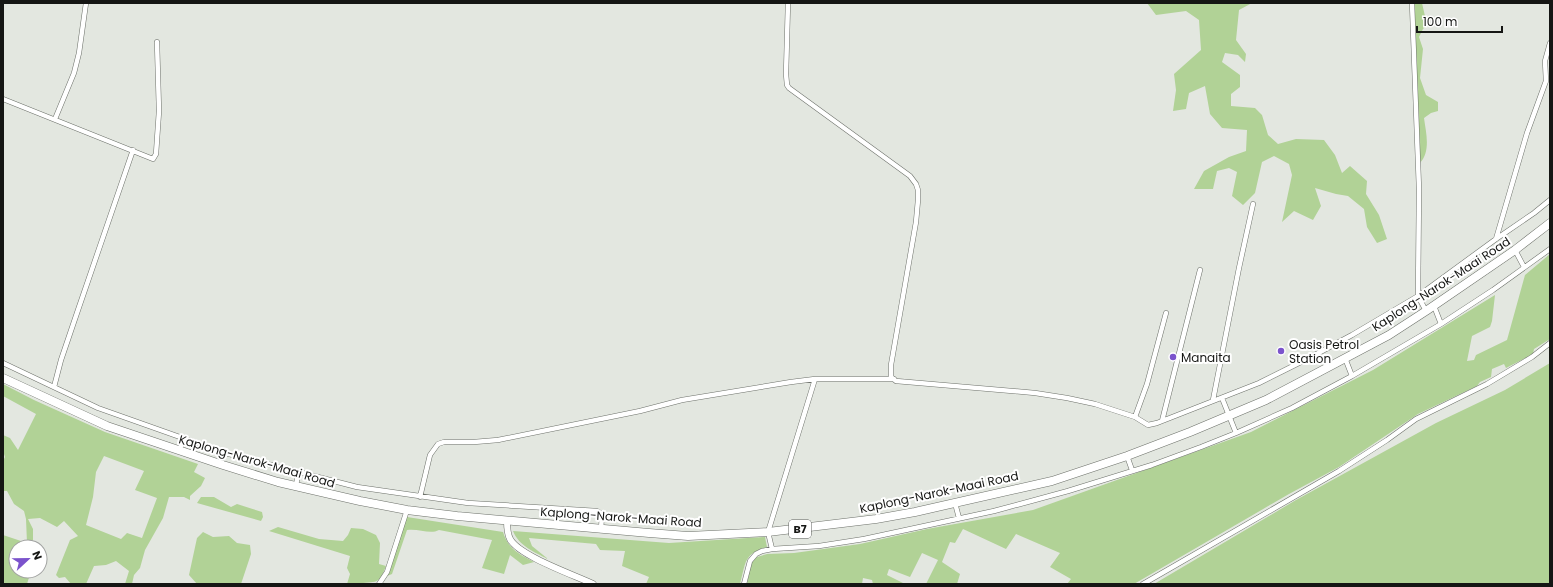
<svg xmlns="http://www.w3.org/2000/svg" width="1553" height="587" viewBox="0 0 1553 587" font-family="Poppins,sans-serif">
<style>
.green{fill:#b1d296;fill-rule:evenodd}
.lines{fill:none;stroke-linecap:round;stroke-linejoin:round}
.street-casing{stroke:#6d716a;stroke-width:5.5}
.secondary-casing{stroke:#6d716a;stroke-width:7}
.highway-casing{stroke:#6d716a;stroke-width:9}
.street{stroke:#fff;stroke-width:4.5}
.secondary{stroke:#fff;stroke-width:6}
.highway{stroke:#fff;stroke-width:8}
.poi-dot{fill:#7b53cc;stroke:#fff;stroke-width:1.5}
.labels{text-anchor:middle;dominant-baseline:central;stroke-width:4;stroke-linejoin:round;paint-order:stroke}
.shield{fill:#fff;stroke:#5b5c5a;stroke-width:1}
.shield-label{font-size:11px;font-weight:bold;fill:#151614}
.street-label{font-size:12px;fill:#151614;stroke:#fff}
.poi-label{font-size:12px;fill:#151614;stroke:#fff;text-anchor:start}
</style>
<rect width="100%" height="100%" fill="#e3e7e0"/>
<path class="green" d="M 1147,3 L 1252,3 L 1239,10 L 1236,40 L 1246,54 L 1245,62 L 1238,55 L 1225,53 L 1222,62 L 1240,75 L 1240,87 L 1231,94 L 1231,106 L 1255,108 L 1262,115 L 1268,135 L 1278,144 L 1296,139 L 1324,140 L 1335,155 L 1342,173 L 1350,166 L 1367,181 L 1366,194 L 1379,215 L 1387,239 L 1377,243 L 1367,227 L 1364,209 L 1348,196 L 1336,194 L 1315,188 L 1321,206 L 1313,220 L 1294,211 L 1282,222 L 1292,175 L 1289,164 L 1274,156 L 1262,162 L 1255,193 L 1243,205 L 1232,196 L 1237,172 L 1229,168 L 1217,171 L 1213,189 L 1194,189 L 1204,171 L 1229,157 L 1246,151 L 1247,130 L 1222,128 L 1210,114 L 1205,86 L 1189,93 L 1186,109 L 1173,111 L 1176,90 L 1174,74 L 1201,50 L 1199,20 L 1186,11 L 1156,15 Z
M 1413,3 L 1422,3 L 1427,25 L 1423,29 L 1419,37 L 1423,49 L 1420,78 L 1426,95 L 1438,102 L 1438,111 L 1431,113 L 1424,118 C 1426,133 1431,151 1420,163 Z
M 1550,254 L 1550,339 L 1534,349 L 1533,354 L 1506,368 L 1504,364 L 1492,369 L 1491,377 L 1480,382 L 1477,386 L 1418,414 L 1339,467 L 1289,494 L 1134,584 L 1067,584 L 1071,579 L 1050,567 L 1060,553 L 1016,534 L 1006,549 L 963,529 L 955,543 L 950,542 L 942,562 L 960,574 L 957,584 L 926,584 L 938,560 L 922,553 L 910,577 L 889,569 L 887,575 L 905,584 L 873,584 L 872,580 L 863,578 L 862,584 L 747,584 L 751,562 L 757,557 L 767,554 L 794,553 L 860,544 L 927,529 L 1033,510 L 1251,432 L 1373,370 L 1495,295 L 1492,321 L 1490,327 L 1472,336 L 1467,361 L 1474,360 L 1476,355 L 1507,340 L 1525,275 Z
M 1550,363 L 1550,584 L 1154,584 L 1296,500 L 1436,423 L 1505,390 Z
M 3,384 L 34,400 L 105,432 L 198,464 L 194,472 L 205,478 L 201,486 L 190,496 L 190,500 L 184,497 L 169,497 L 163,518 L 145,550 L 140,568 L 134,575 L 132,584 L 125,584 L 129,571 L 116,561 L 106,565 L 94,566 L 86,584 L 71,584 L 65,577 L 59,578 L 56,575 L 70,540 L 78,536 L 64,521 L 57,527 L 40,518 L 28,519 L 33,529 L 33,547 L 16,547 L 16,571 L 31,571 L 27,584 L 3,584 L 3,535 L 27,543 L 26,519 L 24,511 L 14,504 L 7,491 L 3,491 L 3,461 L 5,457 L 3,451 L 3,435 L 10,438 L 18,450 L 36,414 L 3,396 ZM 104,456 L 144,471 L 135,490 L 157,498 L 142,538 L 127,533 L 121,539 L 86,525 L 93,497 L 96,472 Z
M 201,497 L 214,497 L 231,507 L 237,504 L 262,512 L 263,517 L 261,521 L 197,503 Z
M 407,517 L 503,532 C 508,549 519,554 534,562 L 523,565 L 510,555 L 504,574 L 482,568 L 492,540 L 439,530 C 430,535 418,528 407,530 L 392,574 L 387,576 Z
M 278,527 L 319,539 L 343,541 L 348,535 L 351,528 L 363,529 L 376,535 L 380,543 L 379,564 L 386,566 C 380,581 380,582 363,583 C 358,583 353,584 347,584 L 350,574 L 347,568 L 350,556 L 269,531 Z
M 513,531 L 669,543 L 765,537 L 767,547 C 743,554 746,563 740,584 L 646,584 L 649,577 L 622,566 L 625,551 L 600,550 L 596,544 L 529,538 L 532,546 L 548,559 C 534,552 519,546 513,531 Z
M 203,532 L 213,537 L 229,536 L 237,543 L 250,545 L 251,554 L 241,584 L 197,584 L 189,575 L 197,538 Z"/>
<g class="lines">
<defs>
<path id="street" d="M 788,3 L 786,74 L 787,85 L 789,88 L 910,176 L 916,184 L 918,190 L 918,200 L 916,222 L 891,365 L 891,377 L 896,381 L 1035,393 L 1067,398 L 1095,404 L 1135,417 L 1148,425 L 1157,423 L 1259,383 L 1311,357 L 1352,335 L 1418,296 L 1496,239 L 1534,213 L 1550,200
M 1412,3 L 1419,189 L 1418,296 L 1426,311
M 3,99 L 153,159 L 156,154 L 159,111 L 157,42
M 55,119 L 74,73 L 79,53 L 86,3
M 1496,239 L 1527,133 L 1546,81 L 1545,61 L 1550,43
M 1515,250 L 1524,267
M 1434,306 L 1441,324
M 1345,358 L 1352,376
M 3,363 L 98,408 L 225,453 L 357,487 L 468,503 L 597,511 L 602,514 L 601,530
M 54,387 L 61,360 L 78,310 L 133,150
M 1222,398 L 1236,433
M 1213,400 L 1239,268 L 1253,204
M 1135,417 L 1147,384 L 1166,313
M 1162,421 L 1200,270
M 179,451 L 184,438
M 1127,456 L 1132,470
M 296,487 L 298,472
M 420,497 L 430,455 L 438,444 L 444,442 L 474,442 L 498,440 L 640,411 L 682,400 L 791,382 L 815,379 L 894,379
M 955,503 L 959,518
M 772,549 L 768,532 L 815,379
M 379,584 L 387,572 L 407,510
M 744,584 L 750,561 L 756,554 L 762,551 L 772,549 L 819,546 L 864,539 L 994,511 L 1068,491 L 1152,465 L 1201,447 L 1236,433 L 1292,408 L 1352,376 L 1441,324 L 1493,290 L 1550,249
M 1143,584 L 1339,471 L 1387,440 L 1416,419 L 1487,384 L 1532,357 L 1550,343"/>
<path id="secondary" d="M 507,521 C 507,526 507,533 510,539 C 519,556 574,575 593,584"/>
<path id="highway" d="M 3,378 L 107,426 L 223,465 L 278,482 L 360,501 L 407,510 L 457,516 L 649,533 L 688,536 L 768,532 L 876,519 L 915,512 L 1052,481 L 1127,456 L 1190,432 L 1266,400 L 1389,335 L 1426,311 L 1515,250 L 1550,223"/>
</defs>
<use href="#street" class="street-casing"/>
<use href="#secondary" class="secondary-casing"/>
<use href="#highway" class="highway-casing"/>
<use href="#street" class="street"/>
<use href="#secondary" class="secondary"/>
<use href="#highway" class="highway"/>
</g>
<g class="poi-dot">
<circle cx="1281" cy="351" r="4"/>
<circle cx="1173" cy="357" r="4"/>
</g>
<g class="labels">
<rect class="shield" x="789" y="520" width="22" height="18" rx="3"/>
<g class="shield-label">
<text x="800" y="529">B7</text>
</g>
<g class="street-label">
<text transform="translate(1441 284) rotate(-33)">Kaplong-Narok-Maai Road</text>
<text transform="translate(257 461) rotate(16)">Kaplong-Narok-Maai Road</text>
<text transform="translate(939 492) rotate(-12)">Kaplong-Narok-Maai Road</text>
<text transform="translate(621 517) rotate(4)">Kaplong-Narok-Maai Road</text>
</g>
<g class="poi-label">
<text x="1289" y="344">Oasis Petrol<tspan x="1289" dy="14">Station</tspan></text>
<text x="1181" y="357">Manaita</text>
</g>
</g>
<rect width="1553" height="587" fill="none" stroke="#151614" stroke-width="8"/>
<g transform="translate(28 559) rotate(68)"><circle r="19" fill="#ffffff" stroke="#a1a2a1"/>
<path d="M0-3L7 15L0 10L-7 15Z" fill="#7b53cc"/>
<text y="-6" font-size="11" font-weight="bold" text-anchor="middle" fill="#151614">N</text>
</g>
<path d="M1417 26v6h85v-6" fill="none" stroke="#151614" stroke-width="2"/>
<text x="1423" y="26" font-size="12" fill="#151614" stroke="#ffffff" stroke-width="3" paint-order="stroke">100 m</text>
</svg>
